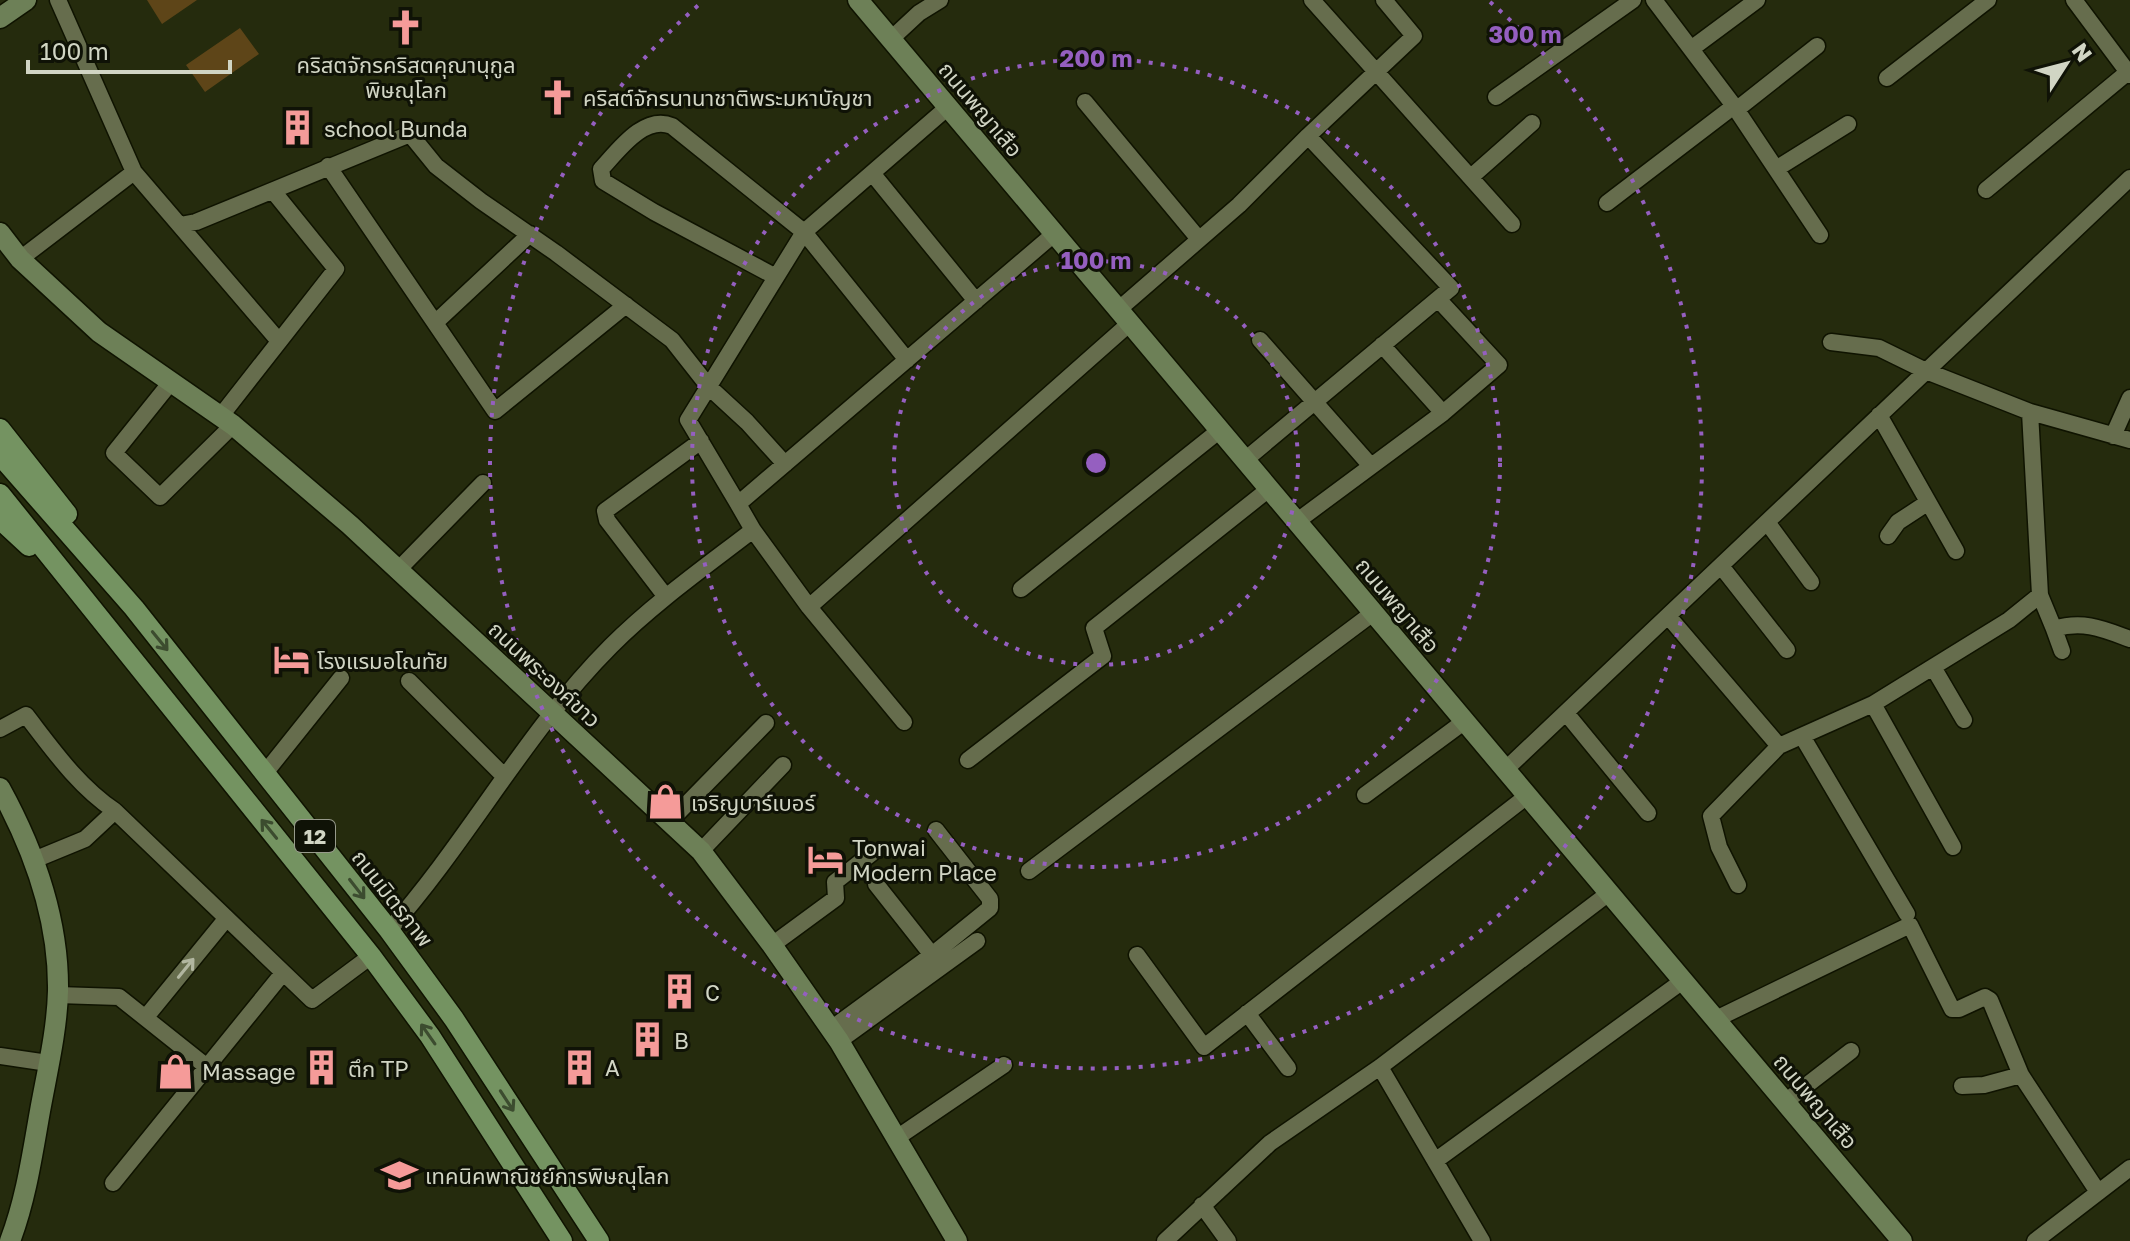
<svg xmlns="http://www.w3.org/2000/svg" width="2130" height="1241" viewBox="0 0 2130 1241" font-family="'Golos Text','Noto Sans Thai',sans-serif">
<style>
.green{fill:#5e4518}
.lines{fill:none;stroke-linecap:round;stroke-linejoin:round}
.street-casing{stroke:#0f1300;stroke-width:19}
.secondary-casing{stroke:#0f1300;stroke-width:23}
.primary-casing{stroke:#0f1300;stroke-width:23}
.street{stroke:#666d4d;stroke-width:16}
.secondary{stroke:#6d8057;stroke-width:20}
.primary{stroke:#749361;stroke-width:20}
.oneway{stroke:#3c4c2f}
.oneway2{stroke:#b1b6a0}
.ring{fill:none;stroke:#955fc0;stroke-width:4;stroke-dasharray:4 8}
.labels{text-anchor:middle;dominant-baseline:central;stroke-width:6;stroke-linejoin:round;paint-order:stroke}
.shield{fill:#0f1206;stroke:#979a8b;stroke-width:2}
.shield-label{font-size:20px;font-weight:bold;fill:#d1d5c4}
.poi-label{font-size:22px;fill:#d1d5c4;stroke:#0f1206;text-anchor:start}
.street-label{font-size:22px;fill:#d1d5c4;stroke:#0f1206}
.centre{fill:#955fc0;stroke:#0f1206;stroke-width:4}
.ring-label{font-size:24px;text-anchor:middle;font-weight:bold;fill:#955fc0;stroke:#0f1206;stroke-width:6;stroke-linejoin:round;paint-order:stroke}
</style>
<rect width="100%" height="100%" fill="#252b0d"/>
<path class="green" d="M 147,0 L 197,0 L 162,24 Z
M 240,28 L 259,54 L 205,92 L 186,65 Z"/>
<g class="lines">
<defs>
<path id="street" d="M 58,0 L 134,172 L 278,340
M 1312,0 L 1512,224
M 1654,0 L 1734,106 L 1820,235
M 2074,0 L 2130,75
M 891,39 L 919,13 L 940,0
M 1691,49 L 1757,0
M 1887,78 L 1988,0
M 1496,97 L 1633,0
M 1085,102 L 1198,238
M 1736,110 L 1817,46
M 328,166 L 495,411 L 626,305
M 1776,169 L 1848,124
M 872,173 L 976,301
M 1471,177 L 1532,123
M 1986,190 L 2128,72
M 1607,203 L 1734,106
M 180,225 L 196,222 L 410,134 L 436,166 L 481,201 L 556,253 L 672,340 L 709,387 L 747,422 L 785,464
M 20,259 L 134,172
M 776,277 L 654,212 L 603,181 L 601,169 C 618,151 644,114 672,126 L 804,232 L 907,360
M 1118,310 L 1239,205 L 1308,136 L 1414,36 L 1384,0
M 436,322 L 530,234
M 1260,340 L 1371,466
M 1831,342 L 1879,348 L 1926,371 L 2030,412 L 2130,440
M 1382,345 L 1443,413
M 171,382 L 114,453 L 160,497 L 233,425
M 1879,415 L 1956,551
M 220,417 L 336,269 L 273,191
M 2113,436 L 2130,398
M 1245,460 L 1451,288 L 1308,136
M 738,504 L 688,420 L 804,232 L 948,107
M 1296,522 L 1443,413 L 1499,365 L 1438,299
M 1767,522 L 1811,582
M 753,530 L 809,607 L 1130,323
M 1888,536 L 1898,522 L 1927,503
M 1721,566 L 1787,650
M 397,571 L 483,483
M 1021,589 L 1220,430
M 2040,595 L 2054,629 C 2083,620 2103,629 2130,639
M 666,597 L 607,520 L 605,511 L 701,441
M 809,607 L 904,722
M 1668,616 L 1779,746
M 2054,629 L 2062,651
M 1933,667 L 1964,720
M 409,681 L 504,776
M 1873,704 L 1953,847
M 1566,713 L 1648,813
M 0,729 L 26,715 C 53,750 78,786 115,811
M 1802,736 L 1907,914
M 968,760 L 1103,656 L 1094,628 L 1269,489
M 1505,770 L 2130,178
M 265,773 L 341,678
M 1365,795 L 1465,721
M 670,821 L 766,723
M 701,851 L 783,765
M 34,860 L 85,839 L 115,811 L 312,1000 L 371,956
M 1029,871 L 1373,613
M 876,884 L 932,955
M 1738,885 L 1719,847 L 1711,816 L 1779,746 L 1873,704 L 2009,620 L 2040,595 L 2030,412
M 389,930 C 469,840 526,731 611,646 C 654,603 705,567 753,530 L 738,504 L 1054,234
M 772,945 L 836,898 L 835,882 L 872,853
M 1137,955 L 1204,1047 L 1527,796
M 58,995 L 119,997 L 207,1067
M 1247,1013 L 1288,1068
M 146,1017 L 226,919
M 1716,1019 L 1910,925 L 1952,1009 L 1959,1009 L 1985,997 L 1990,1000 L 2021,1075 L 2098,1192
M 831,1029 L 932,955 L 990,908 L 990,899 L 936,830
M 839,1041 L 977,941
M 0,1056 L 48,1063
M 1380,1067 L 1482,1241
M 1962,1086 L 1984,1085 L 2021,1075
M 1785,1102 L 1851,1051
M 898,1137 L 1004,1065
M 1435,1161 L 1684,980
M 113,1183 L 283,973
M 1202,1205 L 1228,1241
M 1165,1241 L 1270,1143 L 1380,1067 L 1609,893
M 2035,1241 L 2130,1168"/>
<path id="secondary" d="M 858,0 L 1902,1241
M 0,18 L 26,0
M 0,233 L 20,259 L 99,332 L 233,425 L 350,525 L 701,851 L 772,945 L 839,1041 L 957,1241
M 0,788 C 34,850 59,920 58,991 C 57,1031 47,1072 40,1111 C 32,1156 26,1199 10,1241"/>
<path id="primary" d="M 0,429 L 67,514
M 0,455 L 134,608 L 389,930 L 454,1019 L 599,1241
M 0,494 L 371,956 L 430,1036 L 562,1241
M 0,519 L 29,546"/>
</defs>
<use href="#street" class="street-casing"/>
<use href="#secondary" class="secondary-casing"/>
<use href="#primary" class="primary-casing"/>
<use href="#street" class="street"/>
<use href="#secondary" class="secondary"/>
<use href="#primary" class="primary"/>
</g>
<defs><path id="oneway-shaft" d="M-6 0H5M1.5-3L5.5 0L1.5 3" fill="none" stroke-width="1.6" stroke-linecap="round" stroke-linejoin="round" transform="scale(2)"/></defs>
<g class="oneway">
<use href="#oneway-shaft" transform="translate(160 641) rotate(51)"/>
<use href="#oneway-shaft" transform="translate(269 829) rotate(-129)"/>
<use href="#oneway-shaft" transform="translate(357 889) rotate(52)"/>
<use href="#oneway-shaft" transform="translate(428 1034) rotate(-125)"/>
<use href="#oneway-shaft" transform="translate(507 1101) rotate(57)"/>
</g>
<use class="oneway2" href="#oneway-shaft" transform="translate(186 968) rotate(-51)"/>
<g class="ring">
<circle cx="1096" cy="463" r="202"/>
<circle cx="1096" cy="463" r="404"/>
<path d="M1490 2A606 606 0 1 1 702 2"/>
</g>
<defs>
<symbol id="church-bare" viewBox="-9 -9 18 18"><path d="M-1.2-6h2.4v3.5h3.3v2.4h-3.3V6h-2.4V-.1h-3.3v-2.4h3.3Z" fill="#f59b99" stroke="#0f1206" stroke-width="2.5" paint-order="stroke"/></symbol>
<symbol id="building-bare" viewBox="-9 -9 18 18"><path d="M-4-6H4V6H1V3H-1V6H-4ZM-2.5-4.3h1.7v1.8h-1.7ZM.8-4.3h1.7v1.8H.8ZM-2.5-1h1.7V.8h-1.7ZM.8-1h1.7V.8H.8Z" fill="#f59b99" stroke="#0f1206" stroke-width="2.5" paint-order="stroke"/></symbol>
<symbol id="hotel-bare" viewBox="-9 -9 18 18"><path d="M-6-4.5h1.5V1H6V5H4.5V3h-9V5H-6ZM-4 0a1.8 1.8 0 1 1 3.6 0ZM.5 0V-2.5h3Q6-2.5 6 0Z" fill="#f59b99" stroke="#0f1206" stroke-width="2.5" paint-order="stroke"/></symbol>
<symbol id="shop-bare" viewBox="-9 -9 18 18"><path d="M-5-2.5h2.3a2.7 3.5 0 0 1 5.4 0H5L5.5 6h-11ZM-1.5-2.5h3a1.5 2.3 0 0 0-3 0Z" fill="#f59b99" stroke="#0f1206" stroke-width="2.5" paint-order="stroke"/></symbol>
<symbol id="school-bare" viewBox="-9 -9 18 18"><path d="M0-5L7-2L0 1L-7-2ZM-4 1L0 2.5L4 1V4Q0 6-4 4Z" fill="#f59b99" stroke="#0f1206" stroke-width="2.5" paint-order="stroke"/></symbol>
</defs>
<g fill-rule="evenodd">
<use href="#church-bare" x="380" y="2" width="51" height="51"/>
<use href="#church-bare" x="532" y="72" width="51" height="51"/>
<use href="#building-bare" x="272" y="102" width="51" height="51"/>
<use href="#hotel-bare" x="266" y="634" width="51" height="51"/>
<use href="#shop-bare" x="640" y="776" width="51" height="51"/>
<use href="#hotel-bare" x="800" y="834" width="51" height="51"/>
<use href="#building-bare" x="654" y="966" width="51" height="51"/>
<use href="#building-bare" x="622" y="1014" width="51" height="51"/>
<use href="#building-bare" x="554" y="1042" width="51" height="51"/>
<use href="#building-bare" x="296" y="1042" width="51" height="51"/>
<use href="#shop-bare" x="150" y="1046" width="51" height="51"/>
<use href="#school-bare" x="374" y="1150" width="51" height="51"/>
</g>
<g class="labels">
<rect class="shield" x="295" y="820" width="40" height="32" rx="6"/>
<g class="shield-label">
<text x="315" y="836">12</text>
</g>
<g class="poi-label">
<text x="406" y="64" text-anchor="middle">คริสตจักรคริสตคุณานุกูล<tspan x="406" dy="25">พิษณุโลก</tspan></text>
<text x="583" y="97">คริสต์จักรนานาชาติพระมหาบัญชา</text>
<text x="324" y="128">school Bunda</text>
<text x="317" y="660">โรงแรมอโณทัย</text>
<text x="691" y="802">เจริญบาร์เบอร์</text>
<text x="852" y="847">Tonwai<tspan x="852" dy="25">Modern Place</tspan></text>
<text x="705" y="992">C</text>
<text x="674" y="1040">B</text>
<text x="605" y="1067">A</text>
<text x="348" y="1068">ตึก TP</text>
<text x="202" y="1071">Massage</text>
<text x="425" y="1175">เทคนิคพาณิชย์การพิษณุโลก</text>
</g>
<g class="street-label">
<text transform="translate(981 109) rotate(50)">ถนนพญาเสือ</text>
<text transform="translate(1398 605) rotate(50)">ถนนพญาเสือ</text>
<text transform="translate(545 674) rotate(43)">ถนนพระองค์ขาว</text>
<text transform="translate(393 898) rotate(52)">ถนนมิตรภาพ</text>
<text transform="translate(1816 1101) rotate(50)">ถนนพญาเสือ</text>
</g>
</g>
<circle cx="1096" cy="463" r="12" class="centre"/>
<g class="ring-label">
<text x="1525" y="43">300 m</text>
<text x="1096" y="67">200 m</text>
<text x="1096" y="269">100 m</text>
</g>
<g transform="translate(2066 64) rotate(54)" stroke="#0f1206" stroke-width="6" paint-order="stroke">
<path d="M0-6L14 30L0 20L-14 30Z" fill="#d1d5c4"/>
<text y="-12" font-size="22" font-weight="bold" text-anchor="middle" fill="#d1d5c4">N</text>
</g>
<path d="M28 60v12h202v-12" fill="none" stroke="#d1d5c4" stroke-width="4"/>
<text x="40" y="60" font-size="24" fill="#d1d5c4" stroke="#0f1206" stroke-width="6" paint-order="stroke">100 m</text>
</svg>
